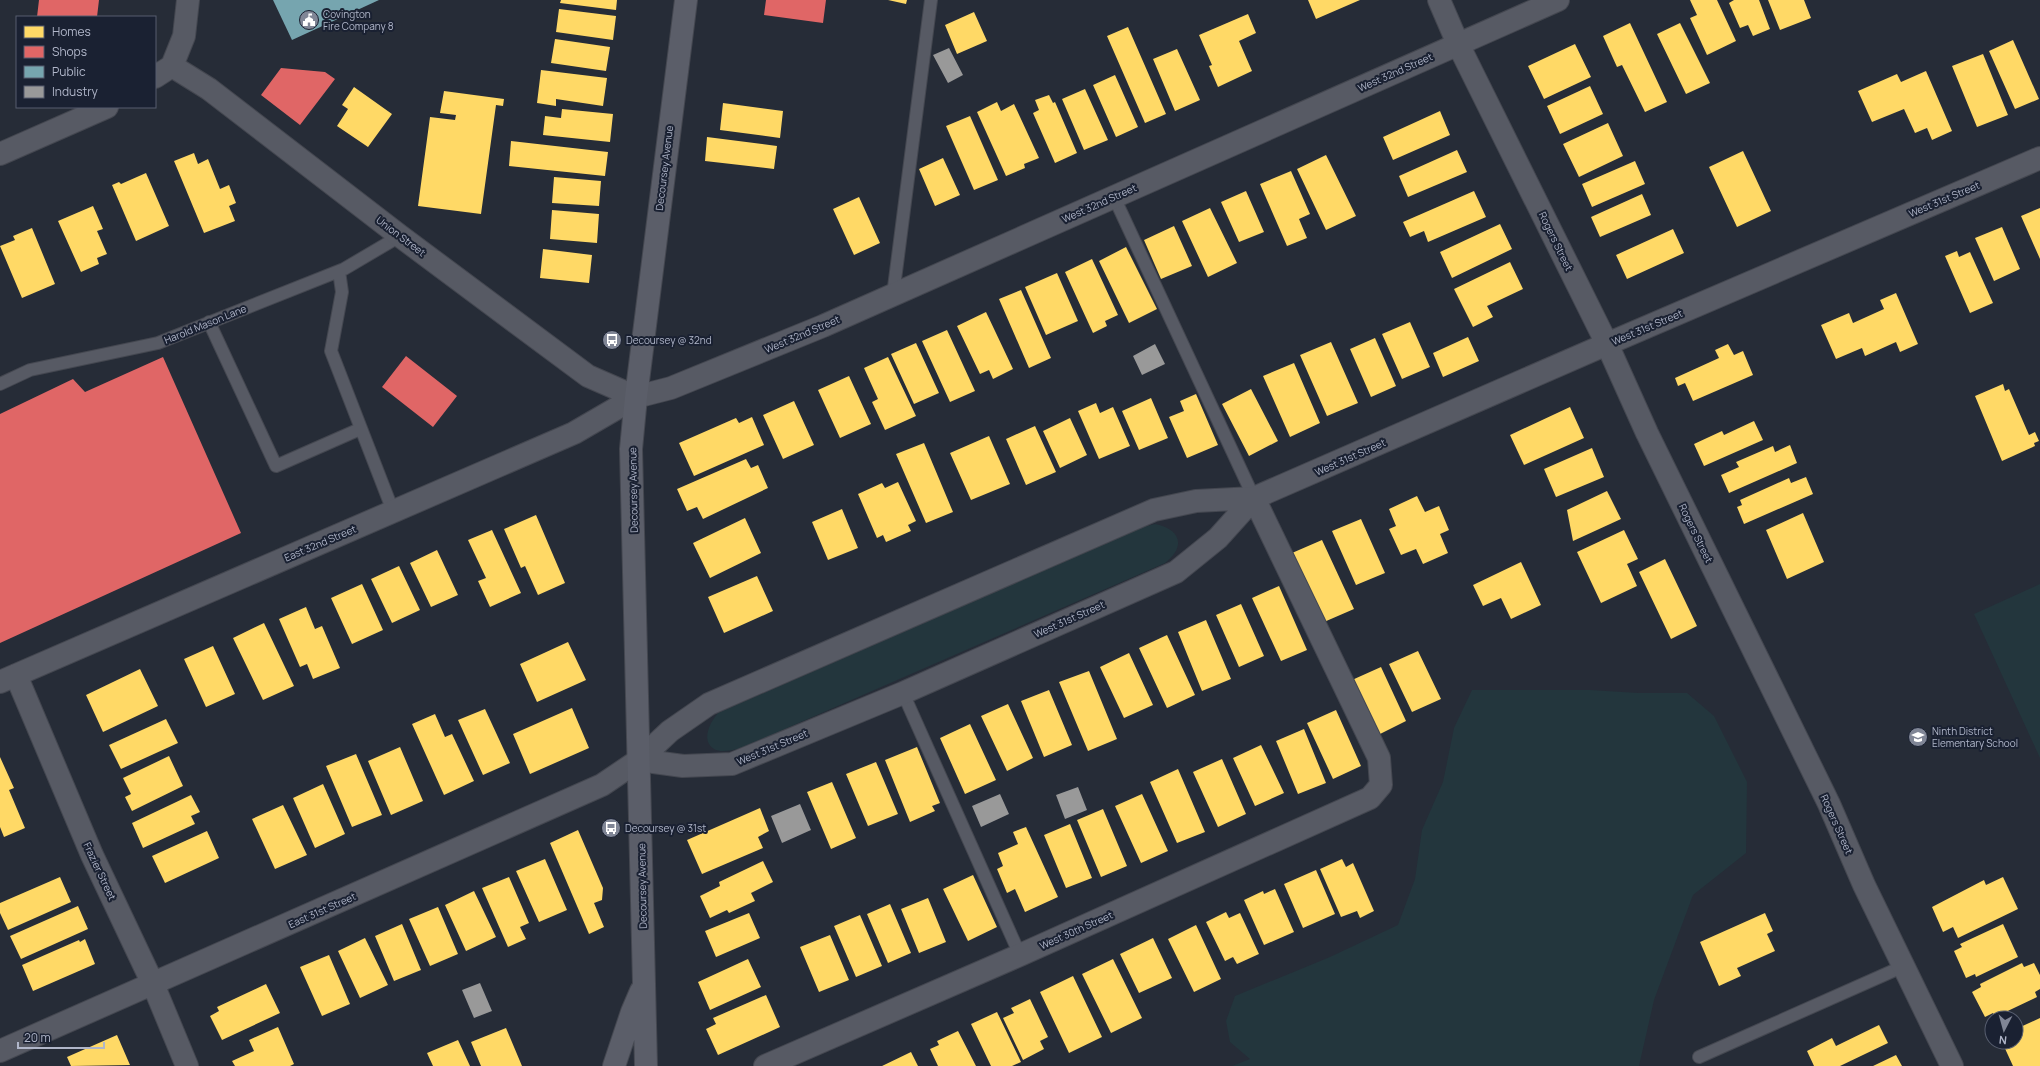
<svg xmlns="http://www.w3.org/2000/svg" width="2040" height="1066" viewBox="0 0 2040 1066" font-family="Manrope,sans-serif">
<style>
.green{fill:#23363d}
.homes{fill:#ffd966}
.shops{fill:#e06666}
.public{fill:#76a5af}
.industry{fill:#999}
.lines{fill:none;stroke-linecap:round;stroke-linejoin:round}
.lane-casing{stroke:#444750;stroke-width:14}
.street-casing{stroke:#444750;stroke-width:24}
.secondary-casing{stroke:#444750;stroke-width:24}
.lane{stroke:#575a64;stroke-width:12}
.street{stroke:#575a64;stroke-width:22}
.secondary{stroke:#5b5e69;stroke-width:22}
.labels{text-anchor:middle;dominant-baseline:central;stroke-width:4;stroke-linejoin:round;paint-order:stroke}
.poi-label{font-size:10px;fill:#b0b6c9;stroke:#1a2132;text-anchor:start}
.street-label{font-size:10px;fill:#b0b6c9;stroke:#1a2132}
</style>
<rect width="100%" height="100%" fill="#262c37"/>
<path class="green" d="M 1155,524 C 1181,529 1186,547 1165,563 L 739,749 C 731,750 721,753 714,749 C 700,740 711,721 718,713 L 1143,527 Z
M 2040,584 L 2040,758 L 1974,614 Z
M 1472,690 L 1590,690 L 1638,693 L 1687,693 L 1714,716 L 1747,782 L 1746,853 L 1693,895 L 1654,1000 L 1639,1066 L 1232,1066 L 1250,1059 L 1230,1042 L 1226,1021 L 1235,996 L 1330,957 L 1398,925 L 1415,879 L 1422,830 L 1443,782 L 1454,728 Z"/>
<path class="homes" d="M 561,0 L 617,0 L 616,10 L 560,3 Z
M 888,0 L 907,0 L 906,4 Z
M 1308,0 L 1360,0 L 1316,19 Z
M 1690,0 L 1717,0 L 1736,41 L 1707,55 L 1690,18 L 1697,15 Z
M 1734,0 L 1759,0 L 1770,29 L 1753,36 L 1748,25 L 1740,28 L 1729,3 Z
M 1768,0 L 1804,0 L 1811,18 L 1780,30 Z
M 559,9 L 616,16 L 613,40 L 556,32 Z
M 974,12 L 987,41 L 957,54 L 945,25 Z
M 1248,14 L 1256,33 L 1239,41 L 1252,71 L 1218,87 L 1209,66 L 1212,65 L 1199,35 Z
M 1630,23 L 1667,102 L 1645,112 L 1622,65 L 1617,67 L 1603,36 Z
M 1680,23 L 1710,83 L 1686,94 L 1657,34 Z
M 1128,27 L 1166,114 L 1145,123 L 1107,36 Z
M 555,39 L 610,47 L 606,71 L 551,63 Z
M 2013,40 L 2039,99 L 2015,109 L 1989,51 Z
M 1575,44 L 1591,77 L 1544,99 L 1528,66 Z
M 1177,49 L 1200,100 L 1175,111 L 1153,59 Z
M 1983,54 L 2008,115 L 1977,127 L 1952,66 Z
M 541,70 L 607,78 L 603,106 L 556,99 L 556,106 L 537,103 Z
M 1926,71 L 1952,131 L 1932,140 L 1927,128 L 1915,133 L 1904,109 L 1872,122 L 1858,91 L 1897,74 L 1901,82 Z
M 1115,75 L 1138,127 L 1116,137 L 1093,85 Z
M 1590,86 L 1603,114 L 1560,134 L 1547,106 Z
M 354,87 L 392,114 L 368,147 L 337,126 L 348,109 L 342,105 Z
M 1085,89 L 1108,140 L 1084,150 L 1062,99 Z
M 444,91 L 504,99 L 503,106 L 496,105 L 481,214 L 418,206 L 430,117 L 455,120 L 456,115 L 440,113 Z
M 1049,95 L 1053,103 L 1055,102 L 1077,153 L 1055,163 L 1033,113 L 1039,110 L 1035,100 Z
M 997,102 L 1001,111 L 1014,104 L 1039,158 L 1024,164 L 1025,168 L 1006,176 L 977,112 Z
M 723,103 L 783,111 L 780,138 L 720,130 Z
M 562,109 L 613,114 L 610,142 L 543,135 L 545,116 L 561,118 Z
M 1440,111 L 1450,135 L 1393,160 L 1383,137 Z
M 970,116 L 998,180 L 974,190 L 946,126 Z
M 1608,123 L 1623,156 L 1579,177 L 1563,144 Z
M 707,137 L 777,146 L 774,169 L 705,161 Z
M 511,141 L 608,152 L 605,176 L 509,166 Z
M 1457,150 L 1467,172 L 1408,197 L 1399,176 Z
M 1743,151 L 1771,211 L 1737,227 L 1709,167 Z
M 194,153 L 198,164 L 208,159 L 220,189 L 229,185 L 236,203 L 229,206 L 235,221 L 204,233 L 174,161 Z
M 1326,155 L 1356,216 L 1326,230 L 1297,169 Z
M 943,158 L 960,195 L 935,206 L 919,169 Z
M 1635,161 L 1645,184 L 1592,207 L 1582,184 Z
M 1291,171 L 1310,214 L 1299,219 L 1307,238 L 1287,246 L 1260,184 Z
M 146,173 L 169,226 L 136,241 L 112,185 L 119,182 L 121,184 Z
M 554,177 L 601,181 L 599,206 L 552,203 Z
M 1246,191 L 1264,232 L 1239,242 L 1221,202 Z
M 1474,191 L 1486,217 L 1428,242 L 1424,231 L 1410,237 L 1403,222 Z
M 1642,194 L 1651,215 L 1600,237 L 1591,217 Z
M 859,197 L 880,243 L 854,255 L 833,209 Z
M 93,206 L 103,229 L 97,231 L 107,254 L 97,258 L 99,264 L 81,272 L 58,221 Z
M 1210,208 L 1237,263 L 1208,277 L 1182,221 Z
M 2040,208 L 2040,259 L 2021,216 Z
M 552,210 L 599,214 L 597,243 L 550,239 Z
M 1500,224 L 1512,249 L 1452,278 L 1440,252 Z
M 1174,226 L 1192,266 L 1161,279 L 1144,240 Z
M 2002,227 L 2020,269 L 1994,281 L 1975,238 Z
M 32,228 L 55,284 L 22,298 L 0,246 L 15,240 L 13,236 Z
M 1673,229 L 1684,253 L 1627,279 L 1616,255 Z
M 1126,247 L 1157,309 L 1129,323 L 1099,261 Z
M 543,249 L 592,255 L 589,283 L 540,278 Z
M 1957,251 L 1959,257 L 1970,252 L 1993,303 L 1970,313 L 1945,256 Z
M 1092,259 L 1118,315 L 1105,321 L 1107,326 L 1093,333 L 1065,272 Z
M 1510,262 L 1523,289 L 1487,306 L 1493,317 L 1473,327 L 1454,289 Z
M 1057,273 L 1078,321 L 1046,335 L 1025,287 Z
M 1021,290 L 1051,358 L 1029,368 L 999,299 Z
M 1896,293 L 1918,344 L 1900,352 L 1896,342 L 1865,356 L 1862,348 L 1836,359 L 1821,325 L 1849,313 L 1853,323 L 1884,309 L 1880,300 Z
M 986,312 L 1013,369 L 993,379 L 989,370 L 980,374 L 957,326 Z
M 1410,322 L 1430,367 L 1402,379 L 1382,334 Z
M 947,330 L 975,391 L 950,402 L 922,341 Z
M 1468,337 L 1479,361 L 1443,377 L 1433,353 Z
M 1375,338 L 1396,386 L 1371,397 L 1350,349 Z
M 1331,342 L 1358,403 L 1327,416 L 1300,355 Z
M 916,343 L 939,393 L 914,404 L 891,354 Z
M 1728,344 L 1734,355 L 1743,351 L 1753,375 L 1693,401 L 1685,383 L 1678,386 L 1675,378 L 1719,358 L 1715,350 Z
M 888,357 L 916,416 L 885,430 L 872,402 L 878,399 L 864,368 Z
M 1294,363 L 1320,423 L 1290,437 L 1263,376 Z
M 849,376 L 871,424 L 840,438 L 818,390 Z
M 2003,384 L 2005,391 L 2009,389 L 2029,435 L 2035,432 L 2039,441 L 2034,443 L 2035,446 L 2002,461 L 1975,396 Z
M 1251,389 L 1278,441 L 1249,456 L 1222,404 Z
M 1196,394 L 1218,445 L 1187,458 L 1169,417 L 1184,411 L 1180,401 Z
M 1151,398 L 1168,438 L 1139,450 L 1122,411 Z
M 794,401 L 814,445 L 783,459 L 763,415 Z
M 1096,403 L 1100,413 L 1113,407 L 1130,446 L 1099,459 L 1078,411 Z
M 1570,407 L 1584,438 L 1524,465 L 1510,435 Z
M 752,417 L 764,445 L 694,476 L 679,443 L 736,418 L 739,423 Z
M 1070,418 L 1087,455 L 1060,468 L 1043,431 Z
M 1754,421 L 1763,440 L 1704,466 L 1694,444 L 1722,431 L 1724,435 Z
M 1035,426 L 1056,472 L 1026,485 L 1006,439 Z
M 989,436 L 1010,484 L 971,500 L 950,453 Z
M 924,443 L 953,512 L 926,523 L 896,454 Z
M 1790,445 L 1797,463 L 1729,493 L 1721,475 L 1739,467 L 1736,462 L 1773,446 L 1775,452 Z
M 1592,448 L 1604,477 L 1556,497 L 1544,469 Z
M 746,459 L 751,468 L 758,465 L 768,488 L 703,519 L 697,507 L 687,511 L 677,489 Z
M 1806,477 L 1813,494 L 1744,524 L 1737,507 L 1742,505 L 1740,500 L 1789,478 L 1791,483 Z
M 898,482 L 916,521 L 908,525 L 911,531 L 886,542 L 883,535 L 877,538 L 858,494 L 882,483 L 885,488 Z
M 1607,491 L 1621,519 L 1573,541 L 1567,510 Z
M 1417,496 L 1425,512 L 1439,506 L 1449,530 L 1440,534 L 1448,553 L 1423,564 L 1416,549 L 1401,555 L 1389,529 L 1396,526 L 1389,509 Z
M 842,509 L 858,548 L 828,560 L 812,522 Z
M 1803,513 L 1824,562 L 1787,579 L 1766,530 Z
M 536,515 L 565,583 L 538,595 L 525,566 L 521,568 L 504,529 Z
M 745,518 L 761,553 L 710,578 L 693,543 Z
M 1361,519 L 1385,573 L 1356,585 L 1332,531 Z
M 492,530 L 521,593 L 490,607 L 478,581 L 486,578 L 468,540 Z
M 1624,530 L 1638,559 L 1627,564 L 1637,586 L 1601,603 L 1577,552 Z
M 1322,540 L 1354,609 L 1324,622 L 1292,553 Z
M 437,550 L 458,595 L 431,607 L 410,563 Z
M 1665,559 L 1697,626 L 1671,639 L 1639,572 Z
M 1521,562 L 1541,605 L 1511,619 L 1501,598 L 1483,606 L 1473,585 Z
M 399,566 L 420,610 L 392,623 L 371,579 Z
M 757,576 L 773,611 L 724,633 L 708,597 Z
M 362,584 L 383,630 L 352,644 L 331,598 Z
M 1279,586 L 1307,650 L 1281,661 L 1252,598 Z
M 1241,604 L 1264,656 L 1239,667 L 1216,615 Z
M 306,607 L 315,629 L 322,626 L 340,668 L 313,679 L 307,664 L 300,667 L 279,619 Z
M 1206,620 L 1231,679 L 1202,691 L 1178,632 Z
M 264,623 L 294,686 L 263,700 L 233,638 Z
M 1167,635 L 1195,695 L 1167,708 L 1139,648 Z
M 568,642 L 586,680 L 537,702 L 520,664 Z
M 213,646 L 235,694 L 206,707 L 184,659 Z
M 1418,651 L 1441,699 L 1412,712 L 1389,664 Z
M 1129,653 L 1153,705 L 1124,718 L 1100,667 Z
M 1381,667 L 1406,721 L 1378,735 L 1352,680 Z
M 140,669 L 158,706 L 103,732 L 86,695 Z
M 1089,671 L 1117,739 L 1088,751 L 1059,682 Z
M 1049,690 L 1072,745 L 1044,757 L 1021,701 Z
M 1008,704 L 1033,758 L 1007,771 L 981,716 Z
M 572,708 L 589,748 L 530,774 L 513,734 Z
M 485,709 L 510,763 L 483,775 L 458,720 Z
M 1336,710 L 1361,766 L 1333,779 L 1307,723 Z
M 435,714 L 445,737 L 452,734 L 474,781 L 444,795 L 412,724 Z
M 166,719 L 178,743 L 121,769 L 109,745 Z
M 970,724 L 996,780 L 965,794 L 940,738 Z
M 1304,729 L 1326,783 L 1298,794 L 1276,741 Z
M 1261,745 L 1284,793 L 1255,806 L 1233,758 Z
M 400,747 L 423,801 L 391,815 L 368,761 Z
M 917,747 L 940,803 L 932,806 L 935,811 L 910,822 L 885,760 Z
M 356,754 L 382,815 L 352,827 L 326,766 Z
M 169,756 L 183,786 L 132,811 L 125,797 L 131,794 L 123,778 Z
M 0,757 L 14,788 L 9,790 L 25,828 L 4,837 L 0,827 Z
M 1222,759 L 1246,814 L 1218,827 L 1193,772 Z
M 876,762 L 898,814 L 868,826 L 846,774 Z
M 1178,769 L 1205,832 L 1177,843 L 1150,782 Z
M 832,782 L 856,838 L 831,849 L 807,792 Z
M 323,784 L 345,834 L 315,848 L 293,798 Z
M 1142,794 L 1168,851 L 1141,863 L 1115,806 Z
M 191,795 L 200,812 L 191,816 L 195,824 L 143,848 L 132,823 Z
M 283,805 L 307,855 L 275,869 L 252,819 Z
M 760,808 L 769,831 L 758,837 L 763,848 L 702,874 L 687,840 Z
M 1103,809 L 1127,866 L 1101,877 L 1077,820 Z
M 1070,824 L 1092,878 L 1066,888 L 1044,835 Z
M 1026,827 L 1058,897 L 1025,912 L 1015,889 L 1007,893 L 997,869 L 1003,866 L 998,853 L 1018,844 L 1013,832 Z
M 578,830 L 603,888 L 602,900 L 594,903 L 604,927 L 589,934 L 550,843 Z
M 207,831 L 219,858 L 165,883 L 152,856 Z
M 545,859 L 567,910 L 539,922 L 516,871 Z
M 1342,859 L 1346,867 L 1353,863 L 1374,911 L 1360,918 L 1357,911 L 1341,917 L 1320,869 Z
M 763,861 L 773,882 L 751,893 L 755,901 L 729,913 L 727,910 L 710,918 L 700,896 L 720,886 L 719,882 Z
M 1316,870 L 1335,914 L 1303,928 L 1284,884 Z
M 973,875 L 997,927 L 968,941 L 943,889 Z
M 60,877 L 71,902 L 8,930 L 0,913 L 0,903 Z
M 509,877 L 529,923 L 520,927 L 526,939 L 508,947 L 482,888 Z
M 2003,877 L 2018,909 L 1958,938 L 1953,927 L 1943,932 L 1932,907 L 1984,880 L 1986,885 Z
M 1275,889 L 1294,932 L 1264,945 L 1244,900 L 1263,891 L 1264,894 Z
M 474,891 L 496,937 L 466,951 L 445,905 Z
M 928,898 L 946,942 L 919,953 L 901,909 Z
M 890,904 L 911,953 L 888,963 L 867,914 Z
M 78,906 L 88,929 L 21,959 L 10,936 Z
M 438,907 L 458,954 L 430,966 L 409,919 Z
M 1226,912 L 1229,918 L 1240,913 L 1259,954 L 1237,964 L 1233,957 L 1225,961 L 1206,922 Z
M 749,913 L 760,938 L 716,957 L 705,931 Z
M 1765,913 L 1773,931 L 1767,934 L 1775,951 L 1737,968 L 1741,976 L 1719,986 L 1700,942 Z
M 860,915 L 882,966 L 856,977 L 834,926 Z
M 402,924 L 421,970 L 394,981 L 375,936 Z
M 2003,924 L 2018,957 L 1976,977 L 1975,974 L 1966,978 L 1954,951 L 1962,947 L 1960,944 Z
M 1196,925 L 1221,979 L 1194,992 L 1168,939 Z
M 830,935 L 849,980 L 819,992 L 800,947 Z
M 365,938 L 388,985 L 360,998 L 338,951 Z
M 1153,938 L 1172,978 L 1139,993 L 1120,954 Z
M 85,939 L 95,964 L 33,991 L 22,965 L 79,940 L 80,942 Z
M 329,955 L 350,1004 L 322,1016 L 300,967 Z
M 748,959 L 761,987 L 710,1010 L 698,982 Z
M 1113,959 L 1142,1018 L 1111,1033 L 1082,974 Z
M 2022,963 L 2024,967 L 2034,963 L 2040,975 L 2040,989 L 2035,992 L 2037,997 L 1995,1017 L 1993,1013 L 1985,1017 L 1972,992 L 1981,987 L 1980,984 Z
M 1073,976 L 1102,1037 L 1069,1053 L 1040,992 Z
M 266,984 L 280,1013 L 222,1040 L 210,1016 L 219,1011 L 217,1007 Z
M 766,995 L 780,1027 L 718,1055 L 706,1029 L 716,1024 L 713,1018 Z
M 1030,999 L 1048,1037 L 1040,1041 L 1044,1049 L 1023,1060 L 1003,1018 L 1014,1013 L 1011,1008 Z
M 997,1012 L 1021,1062 L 1012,1066 L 991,1066 L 971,1024 Z
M 2040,1018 L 2040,1066 L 2013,1066 L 2002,1042 L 2016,1042 L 2016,1029 Z
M 1879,1025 L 1888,1043 L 1840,1066 L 1814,1066 L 1807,1051 L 1832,1038 L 1836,1046 Z
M 278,1027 L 294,1064 L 290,1066 L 235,1066 L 232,1061 L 254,1051 L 249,1040 Z
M 506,1028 L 522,1066 L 481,1066 L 471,1042 Z
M 958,1031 L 976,1066 L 938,1066 L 930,1049 L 939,1045 L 937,1041 Z
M 117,1035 L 130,1065 L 71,1066 L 67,1057 Z
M 458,1040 L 470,1066 L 433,1066 L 427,1053 Z
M 911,1052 L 918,1066 L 882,1066 Z
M 1896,1055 L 1902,1066 L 1873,1066 Z"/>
<path class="shops" d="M 39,0 L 99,0 L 97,17 L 37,17 Z
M 766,0 L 826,0 L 823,23 L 764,15 Z
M 281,68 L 325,72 L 335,79 L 300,125 L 261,95 Z
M 406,356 L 457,396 L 433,427 L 382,387 Z
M 163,357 L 241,533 L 0,643 L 0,414 L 73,379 L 85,392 Z"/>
<path class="public" d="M 273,0 L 379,0 L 292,40 Z"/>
<path class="industry" d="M 949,48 L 963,75 L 948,83 L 933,55 Z
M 1155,344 L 1165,364 L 1142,375 L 1133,356 Z
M 1078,787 L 1087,810 L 1065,819 L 1056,795 Z
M 1000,794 L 1009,814 L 981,827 L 972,806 Z
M 800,804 L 811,830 L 782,843 L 771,816 Z
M 480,983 L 492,1011 L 474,1018 L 462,990 Z"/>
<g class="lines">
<defs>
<path id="lane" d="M 1114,197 L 1254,498
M 339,271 L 342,292 L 331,351 L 393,511
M 893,295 L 931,0
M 209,322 L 276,466 L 360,429
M 0,384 L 30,370 L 158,343 L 344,269 L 400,236
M 903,693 L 1020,955
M 1699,1057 L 1904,966"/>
<path id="street" d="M 1439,0 L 1458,44 L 1607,344 L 1647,433 L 1829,804 L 1864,885 L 1952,1066
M 172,66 L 209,89 L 400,236 L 588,376 L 636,397
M 172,66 L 184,36 L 188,0
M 155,77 L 172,66
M 0,154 L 107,107
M 16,675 L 92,855 L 153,984 L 187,1066
M 0,682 L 574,433 L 636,397 L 671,388 L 823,326 L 1558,0
M 639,760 L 683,766 L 732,764 L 903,693 L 1176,572 L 1218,538 L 1254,498
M 0,1051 L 602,785 L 639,760 L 670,731 L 709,704 L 1154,510 L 1196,501 L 1254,498 L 1607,344 L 2040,158
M 765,1066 L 1020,955 L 1370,798 L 1381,785 L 1379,758 L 1254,498"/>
<path id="secondary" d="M 614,1066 L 632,1012 L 641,991
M 646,1066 L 631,449 L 636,397 L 686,0"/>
</defs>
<use href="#lane" class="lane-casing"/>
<use href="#street" class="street-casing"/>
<use href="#secondary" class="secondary-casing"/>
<use href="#lane" class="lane"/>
<use href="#street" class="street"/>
<use href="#secondary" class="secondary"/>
</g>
<defs>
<symbol id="civic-disc" viewBox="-11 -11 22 22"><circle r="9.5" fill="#808696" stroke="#1a2132"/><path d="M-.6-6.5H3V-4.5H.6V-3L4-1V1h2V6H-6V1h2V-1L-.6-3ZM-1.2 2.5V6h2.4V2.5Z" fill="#fff"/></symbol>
<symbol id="bus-disc" viewBox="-11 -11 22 22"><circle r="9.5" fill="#808696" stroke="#1a2132"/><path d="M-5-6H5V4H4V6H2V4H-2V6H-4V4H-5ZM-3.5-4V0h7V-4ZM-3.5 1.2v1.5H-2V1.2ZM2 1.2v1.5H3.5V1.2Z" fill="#fff"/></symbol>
<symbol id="school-disc" viewBox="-11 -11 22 22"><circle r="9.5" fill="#808696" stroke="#1a2132"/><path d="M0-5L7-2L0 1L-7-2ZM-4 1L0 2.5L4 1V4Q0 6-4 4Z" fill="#fff"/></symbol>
</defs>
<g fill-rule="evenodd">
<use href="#civic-disc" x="298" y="9" width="22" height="22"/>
<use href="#bus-disc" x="601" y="329" width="22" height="22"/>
<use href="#school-disc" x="1907" y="726" width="22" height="22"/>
<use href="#bus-disc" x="600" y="817" width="22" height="22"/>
</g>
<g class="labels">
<g class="poi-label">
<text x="323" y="14">Covington<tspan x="323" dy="12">Fire Company 8</tspan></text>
<text x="626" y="340">Decoursey @ 32nd</text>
<text x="1932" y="731">Ninth District<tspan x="1932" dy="12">Elementary School</tspan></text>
<text x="625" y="828">Decoursey @ 31st</text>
</g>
<g class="street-label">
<text transform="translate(1395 72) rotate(-24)">West 32nd Street</text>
<text transform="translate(664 168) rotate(-83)">Decoursey Avenue</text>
<text transform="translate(1944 199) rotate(-23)">West 31st Street</text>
<text transform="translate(1099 203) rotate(-24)">West 32nd Street</text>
<text transform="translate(401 236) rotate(37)">Union Street</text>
<text transform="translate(1556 241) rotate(64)">Rogers Street</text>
<text transform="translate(205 324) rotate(-22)">Harold Mason Lane</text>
<text transform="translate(1647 327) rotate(-23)">West 31st Street</text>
<text transform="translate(802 334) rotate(-23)">West 32nd Street</text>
<text transform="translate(1350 457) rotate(-24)">West 31st Street</text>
<text transform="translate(633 490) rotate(-91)">Decoursey Avenue</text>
<text transform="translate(1696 533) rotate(64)">Rogers Street</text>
<text transform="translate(320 543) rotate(-23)">East 32nd Street</text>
<text transform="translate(1069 619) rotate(-24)">West 31st Street</text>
<text transform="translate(772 747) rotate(-23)">West 31st Street</text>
<text transform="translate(1837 824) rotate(66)">Rogers Street</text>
<text transform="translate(100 871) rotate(65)">Frazier Street</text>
<text transform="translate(642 886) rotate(-91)">Decoursey Avenue</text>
<text transform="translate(322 910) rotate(-24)">East 31st Street</text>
<text transform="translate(1076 930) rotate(-24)">West 30th Street</text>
</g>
</g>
<rect x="16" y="16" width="140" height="92" fill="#1a2132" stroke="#565d6e"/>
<rect x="24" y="26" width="20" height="12" fill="#ffd966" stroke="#565d6e"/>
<text x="52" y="36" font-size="12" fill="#b0b6c9">Homes</text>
<rect x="24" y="46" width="20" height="12" fill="#e06666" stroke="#565d6e"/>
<text x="52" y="56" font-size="12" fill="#b0b6c9">Shops</text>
<rect x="24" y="66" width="20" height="12" fill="#76a5af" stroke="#565d6e"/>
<text x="52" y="76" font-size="12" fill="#b0b6c9">Public</text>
<rect x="24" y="86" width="20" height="12" fill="#999999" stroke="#565d6e"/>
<text x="52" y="96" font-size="12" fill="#b0b6c9">Industry</text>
<g transform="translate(2004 1030) rotate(186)"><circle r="19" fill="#1a2132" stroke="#565d6e"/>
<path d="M0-3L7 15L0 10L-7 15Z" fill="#808696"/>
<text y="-6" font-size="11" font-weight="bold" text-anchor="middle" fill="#b0b6c9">N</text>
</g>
<path d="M18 1042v6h86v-6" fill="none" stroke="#b0b6c9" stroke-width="2"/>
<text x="24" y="1042" font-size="12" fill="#b0b6c9" stroke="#1a2132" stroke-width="3" paint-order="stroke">20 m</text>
</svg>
